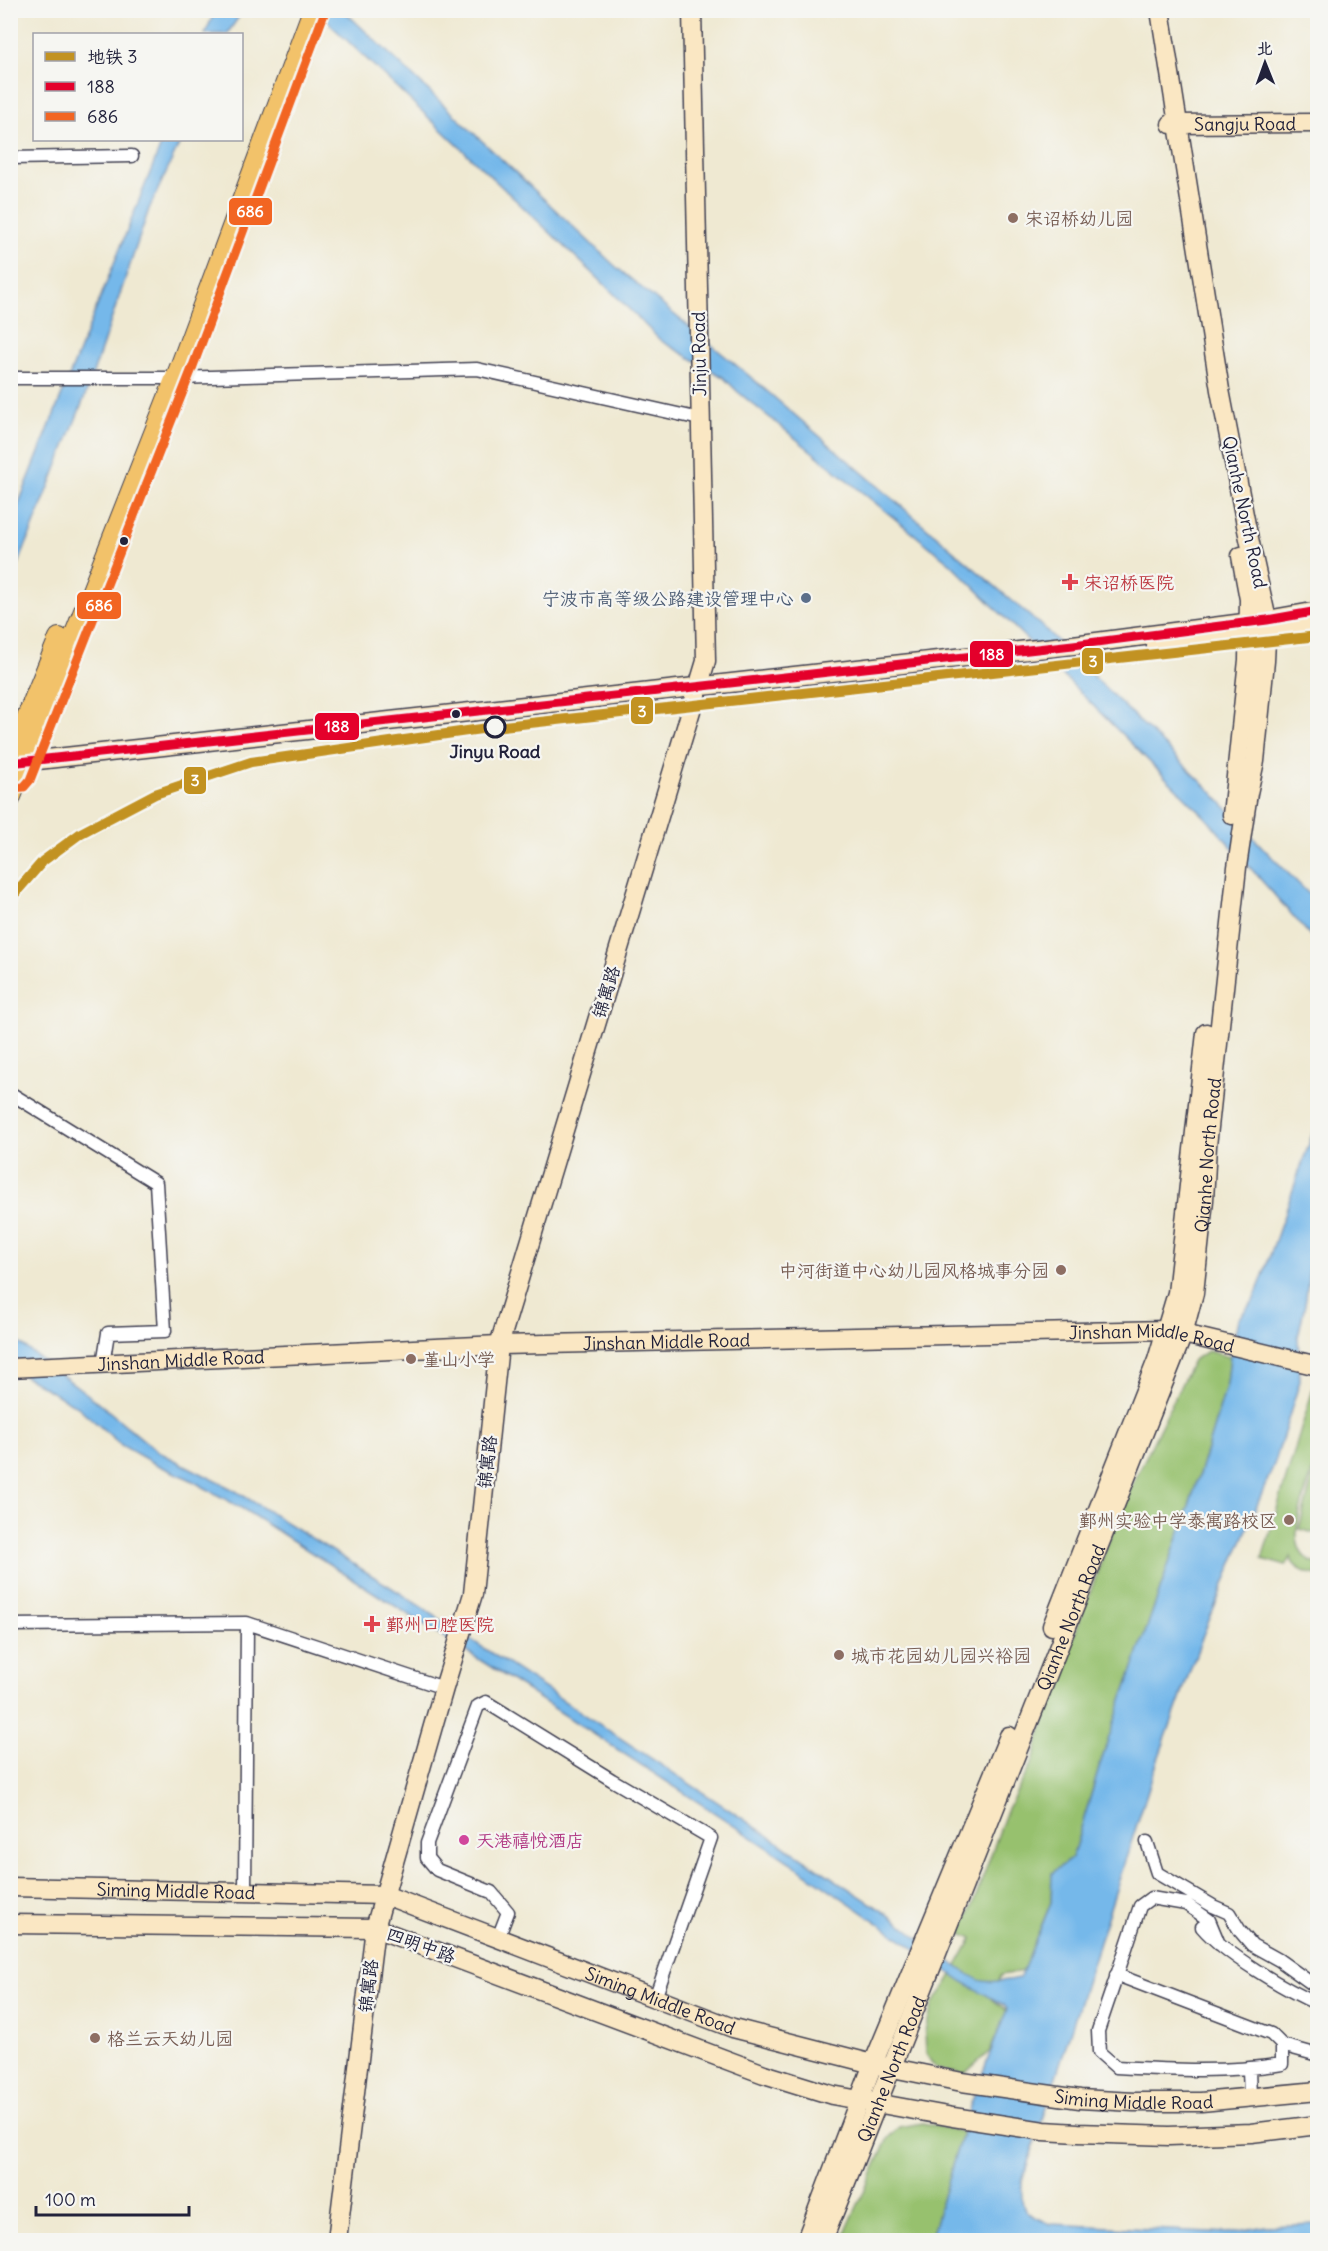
<svg xmlns="http://www.w3.org/2000/svg" width="1328" height="2251" viewBox="0 0 1328 2251" font-family="Delius,'LXGW WenKai TC',sans-serif">
<style>
.green{fill:#97c16e;stroke:#5c7254;stroke-width:1.5}
.water{fill:#75b8ea;stroke:#4c6d92;stroke-width:1.5}
.lines{fill:none;stroke-linecap:round;stroke-linejoin:round}
.street-casing{stroke:#414052;stroke-width:15}
.secondary-casing{stroke:#414052;stroke-width:21}
.primary-casing{stroke:#414052;stroke-width:22}
.street{stroke:#fff;stroke-width:12}
.secondary{stroke:#fae7c3;stroke-width:18}
.primary{stroke:#f2c26a;stroke-width:20}
.bus-1-casing{stroke:#f6f6f2;stroke-width:14}
.bus-2-casing{stroke:#f6f6f2;stroke-width:14}
.bus-1{stroke:#e4002b;stroke-width:9}
.bus-2{stroke:#f26522;stroke-width:9}
.metro-1-casing{stroke:#f6f6f2;stroke-width:15}
.metro-1{stroke:#c29221;stroke-width:10}
.education-dot{fill:#8d6e63;stroke:#f6f6f2;stroke-width:2}
.bus-dot{fill:#22223b;stroke:#f6f6f2;stroke-width:2}
.health-dot{fill:#e0444e;stroke:#f6f6f2;stroke-width:2}
.service-dot{fill:#5c6f8a;stroke:#f6f6f2;stroke-width:2}
.stop-dot{fill:#f6f6f2;stroke:#22223b;stroke-width:3}
.hotel-dot{fill:#d1479c;stroke:#f6f6f2;stroke-width:2}
.labels{text-anchor:middle;dominant-baseline:central;stroke-width:4.5;stroke-linejoin:round;paint-order:stroke}
.street-label{font-size:18px;fill:#22223b;stroke:#f6f6f2}
.education-label{font-size:18px;fill:#785e54;stroke:#f6f6f2;text-anchor:start}
.health-label{font-size:18px;fill:#be3a42;stroke:#f6f6f2;text-anchor:start}
.service-label{font-size:18px;fill:#4e5e75;stroke:#f6f6f2;text-anchor:end}
.stop-label{font-size:18px;font-weight:bold;fill:#22223b;stroke:#f6f6f2}
.hotel-label{font-size:18px;fill:#b23c85;stroke:#f6f6f2;text-anchor:start}
.line-badge{stroke:#f6f6f2;stroke-width:2}
.badge-label{font-size:16px;text-anchor:middle;font-weight:bold;fill:#fff}
</style>
<rect width="100%" height="100%" fill="#f6f6f2"/>
<filter id="ink" filterUnits="userSpaceOnUse"><feTurbulence type="fractalNoise" baseFrequency=".0167" numOctaves="2"/><feDisplacementMap in="SourceGraphic" scale="12" xChannelSelector="R" yChannelSelector="G"/><feConvolveMatrix kernelMatrix="1 2 1 2 8 2 1 2 1" color-interpolation-filters="sRGB"/></filter>
<filter id="wash" filterUnits="userSpaceOnUse"><feTurbulence type="fractalNoise" baseFrequency=".008" numOctaves="4" result="noise"/><feDisplacementMap in="SourceGraphic" scale="24" xChannelSelector="R" yChannelSelector="G"/><feGaussianBlur stdDeviation="1.35" result="paint"/><feColorMatrix in="noise" values="0 0 0 0 0 0 0 0 0 0 0 0 0 0 0 0 0 1.4 0 .05"/><feComposite in="paint" operator="in"/></filter>
<g filter="url(#wash)">
<rect width="100%" height="100%" fill="#efe9d2"/>
<path class="green" d="M 1208,1351 L 1230,1357 L 1227,1384 L 1195,1488 L 1103,1755 L 1072,1858 L 1052,1873 L 1051,1902 L 1023,1971 L 1001,1975 L 992,1999 L 1007,2011 L 990,2051 L 964,2074 L 935,2068 L 926,2054 L 925,2031 L 933,2003 L 945,1987 L 972,1939 L 959,1933 L 969,1916 L 1007,1810 L 1033,1761 L 1048,1707 L 1122,1506 L 1193,1360 Z
M 1313,1389 L 1317,1391 C 1318,1411 1321,1436 1317,1456 C 1311,1483 1275,1552 1317,1564 L 1317,1575 C 1305,1573 1294,1569 1290,1557 L 1286,1566 L 1262,1559 Z
M 1317,1460 L 1317,1534 L 1299,1529 Z
M 923,2123 L 962,2132 L 930,2240 L 842,2240 L 888,2138 L 899,2127 Z"/>
<path class="water" d="M 215,11 L 215,10 L 243,11 L 227,34 L 205,34 Z
M 316,11 L 344,11 L 615,266 L 747,374 L 1045,629 L 1211,791 L 1264,849 L 1317,902 L 1317,943 L 1206,818 L 951,564 L 738,392 L 723,377 L 661,341 L 598,278 Z
M 163,140 L 181,140 L 149,209 L 87,391 L 11,583 L 11,523 Z
M 1317,1121 L 1317,1253 L 1310,1258 L 1306,1299 L 1298,1337 L 1300,1381 L 1275,1462 L 1203,1635 L 1157,1762 L 1022,2182 C 1020,2213 1024,2212 1051,2224 L 1228,2233 L 1266,2226 L 1317,2224 L 1317,2240 L 930,2240 L 970,2106 L 1007,2009 L 1004,2005 L 962,1981 L 790,1862 L 494,1669 L 243,1509 L 189,1479 L 153,1463 L 121,1445 L 78,1407 L 11,1368 L 10,1336 L 99,1403 L 157,1451 L 234,1490 L 400,1593 L 898,1921 C 913,1933 968,1979 983,1981 C 994,1983 1009,1980 1020,1978 L 1051,1903 L 1052,1873 L 1072,1858 L 1103,1755 L 1195,1488 L 1227,1384 L 1230,1357 L 1238,1319 L 1253,1301 L 1261,1281 Z"/>
</g>
<g filter="url(#ink)">
<g class="lines">
<defs>
<path id="street" d="M 10,158 L 132,156
M 10,378 L 176,378 L 477,369 L 700,419
M 10,1093 L 156,1183 L 165,1331 L 108,1333 L 103,1364
M 10,1625 L 247,1623 L 444,1688
M 1147,1842 L 1157,1873 L 1213,1906 L 1229,1913 L 1240,1931 L 1252,1945 L 1279,1960 L 1318,1988
M 245,1892 L 247,1623
M 1202,1927 C 1225,1954 1284,1989 1318,2004
M 498,1938 L 508,1912 L 491,1892 L 437,1870 L 427,1858 L 427,1843 L 478,1706 L 486,1702 L 612,1780 L 711,1838 L 655,1998
M 1116,1975 L 1117,1975 L 1271,2034 L 1282,2045 L 1282,2064 C 1228,2073 1171,2070 1116,2067 L 1099,2052 L 1098,2031 L 1117,1975 L 1140,1906 L 1151,1898 L 1186,1904 L 1209,1920 L 1219,1944
M 1282,2045 L 1318,2055
M 1249,2069 L 1250,2098"/>
<g id="secondary">
<path id="s1" d="M 1171,124 L 1318,123"/>
<path d="M 1156,646 L 1318,627"/>
<path d="M 11,763 L 1073,645 L 1267,620 L 1318,611"/>
<path d="M 1232,815 L 1248,660 L 1249,599 L 1241,556"/>
<path id="s2" d="M 10,1368 L 499,1345 L 1167,1330 L 1318,1366"/>
<path d="M 1052,1626 L 1157,1360 L 1177,1293 L 1206,1033"/>
<path id="s3" d="M 10,1887 L 385,1895 L 733,2028 L 873,2064 L 962,2082 L 1080,2099 L 1134,2102 L 1201,2102 L 1318,2091"/>
<path d="M 10,1924 L 375,1928 L 764,2074 L 832,2095 L 953,2117 L 1044,2131 L 1078,2133 L 1169,2136 L 1251,2133 L 1318,2125"/>
<path d="M 337,2240 L 375,1928 L 444,1688 L 473,1594 L 499,1345 L 706,661 L 692,10"/>
<path d="M 806,2240 L 873,2064 L 1009,1736"/>
<path id="s4" d="M 823,2240 L 1183,1334 L 1194,1293 L 1204,1200 L 1207,1146 L 1237,867 L 1248,793 L 1255,761 L 1265,661 L 1267,620 L 1246,525 L 1220,390 L 1160,10"/>
</g>
<path id="primary" d="M 10,759 L 59,638
M 10,799 L 182,362 L 313,10"/>
</defs>
<use href="#street" class="street-casing"/>
<use href="#secondary" class="secondary-casing"/>
<use href="#primary" class="primary-casing"/>
<use href="#street" class="street"/>
<use href="#secondary" class="secondary"/>
<use href="#primary" class="primary"/>
<defs>
<path id="bus-1" d="M 10,763 L 1073,645 L 1267,620 L 1318,611"/>
<path id="bus-2" d="M 10,788 L 24,787 L 30,780 L 193,366 L 324,14"/>
</defs>
<use href="#bus-1" class="bus-1-casing"/>
<use href="#bus-2" class="bus-2-casing"/>
<use href="#bus-1" class="bus-1"/>
<use href="#bus-2" class="bus-2"/>
<defs>
<path id="metro-1" d="M 10,903 L 17,891 L 43,861 L 81,833 L 155,794 L 251,762 L 495,727 L 1318,636"/>
</defs>
<use href="#metro-1" class="metro-1-casing"/>
<use href="#metro-1" class="metro-1"/>
</g>
</g>
<g class="education-dot">
<circle cx="1013" cy="218" r="6"/>
<circle cx="1061" cy="1270" r="6"/>
<circle cx="411" cy="1359" r="6"/>
<circle cx="1289" cy="1520" r="6"/>
<circle cx="839" cy="1655" r="6"/>
<circle cx="95" cy="2038" r="6"/>
</g>
<g class="bus-dot">
<circle cx="124" cy="541" r="5"/>
<circle cx="456" cy="714" r="5"/>
</g>
<g class="health-dot">
<path d="M1067 573h6v6h6v6h-6v6h-6v-6h-6v-6h6z"/>
<path d="M369 1615h6v6h6v6h-6v6h-6v-6h-6v-6h6z"/>
</g>
<circle class="service-dot" cx="806" cy="598" r="6"/>
<circle class="stop-dot" cx="495" cy="727" r="10"/>
<circle class="hotel-dot" cx="464" cy="1840" r="6"/>
<g class="labels">
<g class="street-label">
<text stroke="none"><textPath href="#s1" startOffset="74">Sangju Road</textPath></text>
<text transform="translate(699 354) rotate(-91)">Jinju Road</text>
<text transform="translate(1245 512) rotate(78)">Qianhe North Road</text>
<text transform="translate(606 992) rotate(-73)">锦寓路</text>
<text stroke="none"><textPath href="#s4" startOffset="1156">Qianhe North Road</textPath></text>
<text stroke="none"><textPath href="#s2" startOffset="1143">Jinshan Middle Road</textPath></text>
<text stroke="none"><textPath href="#s2" startOffset="657">Jinshan Middle Road</textPath></text>
<text stroke="none"><textPath href="#s2" startOffset="171">Jinshan Middle Road</textPath></text>
<text transform="translate(487 1462) rotate(-84)">锦寓路</text>
<text stroke="none"><textPath href="#s4" startOffset="670">Qianhe North Road</textPath></text>
<text stroke="none"><textPath href="#s3" startOffset="166">Siming Middle Road</textPath></text>
<text transform="translate(421 1945) rotate(20)">四明中路</text>
<text transform="translate(368 1986) rotate(-83)">锦寓路</text>
<text stroke="none"><textPath href="#s3" startOffset="670">Siming Middle Road</textPath></text>
<text stroke="none"><textPath href="#s4" startOffset="184">Qianhe North Road</textPath></text>
<text stroke="none"><textPath href="#s3" startOffset="1156">Siming Middle Road</textPath></text>
</g>
<g class="education-label">
<text x="1025" y="218">宋诏桥幼儿园</text>
<text x="1049" y="1270" text-anchor="end">中河街道中心幼儿园风格城事分园</text>
<text x="423" y="1359">堇山小学</text>
<text x="1277" y="1520" text-anchor="end">鄞州实验中学泰寓路校区</text>
<text x="851" y="1655">城市花园幼儿园兴裕园</text>
<text x="107" y="2038">格兰云天幼儿园</text>
</g>
<g class="health-label">
<text x="1084" y="582">宋诏桥医院</text>
<text x="386" y="1624">鄞州口腔医院</text>
</g>
<g class="service-label">
<text x="794" y="598">宁波市高等级公路建设管理中心</text>
</g>
<g class="stop-label">
<text x="495" y="751">Jinyu Road</text>
</g>
<g class="hotel-label">
<text x="476" y="1840">天港禧悦酒店</text>
</g>
</g>
<g class="line-badge">
<rect x="228" y="197" width="45" height="29" rx="6" fill="#f26522"/>
<rect x="76" y="591" width="46" height="29" rx="6" fill="#f26522"/>
<rect x="969" y="640" width="45" height="28" rx="6" fill="#e4002b"/>
<rect x="1081" y="647" width="23" height="28" rx="6" fill="#c29221"/>
<rect x="630" y="696" width="24" height="29" rx="6" fill="#c29221"/>
<rect x="314" y="712" width="46" height="29" rx="6" fill="#e4002b"/>
<rect x="183" y="766" width="24" height="29" rx="6" fill="#c29221"/>
</g>
<g class="badge-label">
<text x="250" y="217">686</text>
<text x="99" y="611">686</text>
<text x="992" y="660">188</text>
<text x="1093" y="667">3</text>
<text x="642" y="717">3</text>
<text x="337" y="732">188</text>
<text x="195" y="786">3</text>
</g>
<rect width="1328" height="2251" fill="none" stroke="#f6f6f2" stroke-width="36"/>
<rect x="33" y="33" width="210" height="108" fill="#f6f6f2" stroke="#a1a1a9" stroke-width="1.5"/>
<rect x="45" y="52" width="30" height="9" fill="#c29221" stroke="#a1a1a9" stroke-width="1.5"/>
<text x="87" y="63" font-size="18" fill="#22223b">地铁 3</text>
<rect x="45" y="82" width="30" height="9" fill="#e4002b" stroke="#a1a1a9" stroke-width="1.5"/>
<text x="87" y="93" font-size="18" fill="#22223b">188</text>
<rect x="45" y="112" width="30" height="9" fill="#f26522" stroke="#a1a1a9" stroke-width="1.5"/>
<text x="87" y="123" font-size="18" fill="#22223b">686</text>
<g transform="translate(1265 63) rotate(359)" stroke="#f6f6f2" stroke-width="4.5" paint-order="stroke">
<path d="M0-4.5L10 22L0 15L-10 22Z" fill="#22223b"/>
<text y="-9" font-size="16" font-weight="bold" text-anchor="middle" fill="#22223b">北</text>
</g>
<path d="M36 2206v9h153v-9" fill="none" stroke="#22223b" stroke-width="3"/>
<text x="45" y="2206" font-size="18" fill="#22223b" stroke="#f6f6f2" stroke-width="4.5" paint-order="stroke">100 m</text>
</svg>
